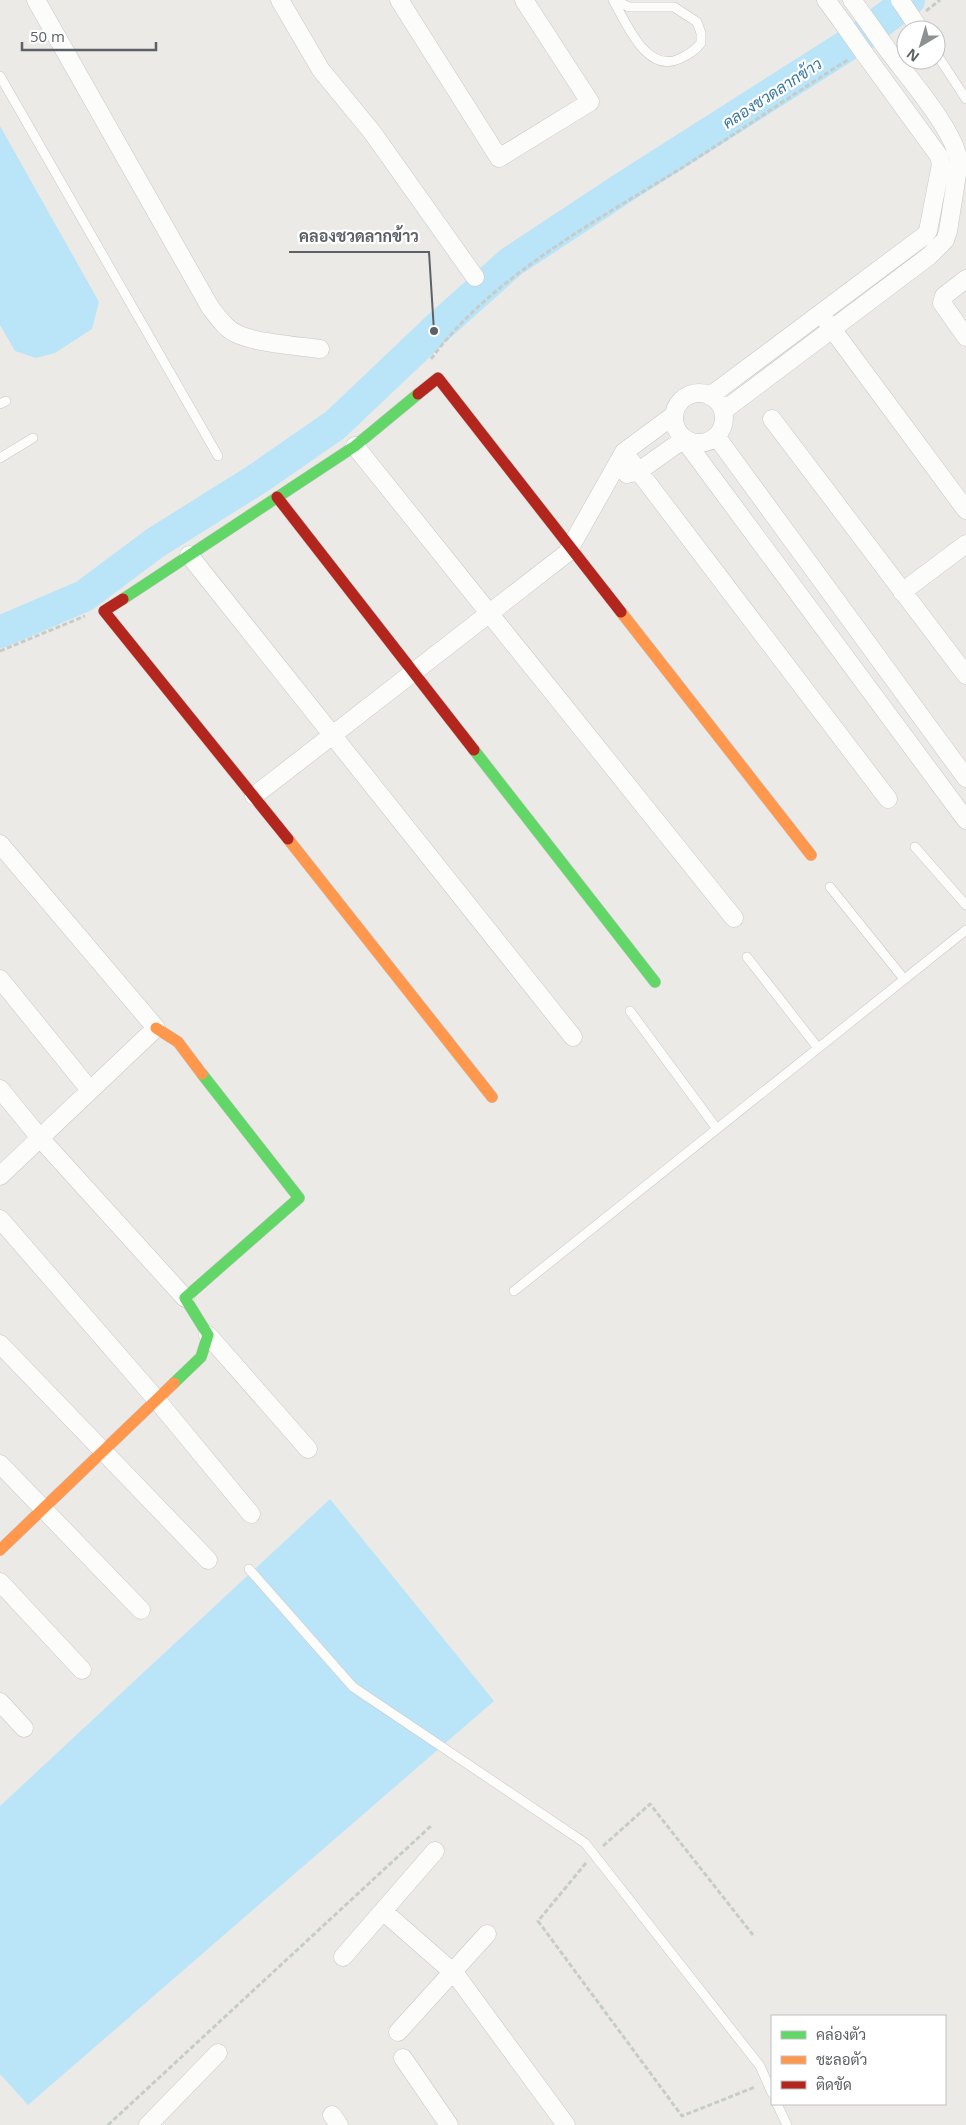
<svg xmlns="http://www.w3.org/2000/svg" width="966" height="2125" viewBox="0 0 966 2125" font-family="'Open Sans',Sarabun,sans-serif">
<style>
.water{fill:#bae4f8}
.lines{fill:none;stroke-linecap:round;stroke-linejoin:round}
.river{stroke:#bae4f8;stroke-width:32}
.lane-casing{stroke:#c8c7c8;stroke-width:10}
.street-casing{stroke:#c8c7c8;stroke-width:19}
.fast-casing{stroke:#c7c7c8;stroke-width:12}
.slow-casing{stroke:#c7c7c8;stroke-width:12}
.jam-casing{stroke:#c7c7c8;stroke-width:12}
.path{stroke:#c6ccc8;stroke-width:3;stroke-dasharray:5 2.5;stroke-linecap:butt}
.lane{stroke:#fcfcfb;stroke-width:9}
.street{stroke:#fcfcfb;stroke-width:18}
.fast{stroke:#63d668;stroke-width:11}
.slow{stroke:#ff974d;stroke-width:11}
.jam{stroke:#b3261e;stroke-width:11}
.street-bridge-casing{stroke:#c8c7c8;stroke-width:19;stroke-linecap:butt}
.street-bridge{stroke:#fcfcfb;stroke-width:18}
.labels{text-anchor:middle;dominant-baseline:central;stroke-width:4.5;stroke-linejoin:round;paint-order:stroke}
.water-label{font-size:16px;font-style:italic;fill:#3b78a0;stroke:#fff}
.leader{fill:none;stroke:#5c6165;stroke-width:2}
.callout-dot{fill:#5c6165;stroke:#fff;stroke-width:2}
.callout-label{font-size:16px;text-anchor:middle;font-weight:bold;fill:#5c6165;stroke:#fff;stroke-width:4.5;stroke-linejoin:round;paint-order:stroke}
</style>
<rect width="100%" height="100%" fill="#eceae7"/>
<path class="water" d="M 0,126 L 99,302 L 92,329 L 55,353 L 36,358 L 15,351 L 0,325 Z
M 330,1499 L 494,1701 L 28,2105 L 0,2074 L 0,1806 Z"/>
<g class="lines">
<path class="river" d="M 0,632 L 84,596 L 155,543 L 257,479 L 335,425 L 434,331 L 511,262 L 626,186 L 862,36 L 909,0"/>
<defs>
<path id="lane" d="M 613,0 C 626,22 646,74 679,59 C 688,55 695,51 701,43 L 701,33 L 697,22 L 674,7 L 629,7 L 614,0
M 936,53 L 966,99
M 0,76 L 218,456
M 0,404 L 6,401
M 0,458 L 33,438
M 915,847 L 966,905
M 830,887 L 904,979
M 747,957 L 818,1048
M 630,1011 L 717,1129
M 514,1291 L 966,930
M 249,1569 L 353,1687 L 585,1843 L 760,2066 L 772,2093
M 777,2104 L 787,2125"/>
<path id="street" d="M 36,0 L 210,307 C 217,316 225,328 235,333 C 255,343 297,346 320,349
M 280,0 L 321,70 L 372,132 L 475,277
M 399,0 L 499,158 L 590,102 L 524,0
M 826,0 L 843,23
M 852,0 L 863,15
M 966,279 L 944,296 L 942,303 L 966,337
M 827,322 L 966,510
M674 418a25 25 0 1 1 50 0a25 25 0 1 1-50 0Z
M 710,396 L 924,236 L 928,231 L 941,164 L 939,156 L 864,53
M 723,411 L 929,256 L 945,240 L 948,231 L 959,162 C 955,130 907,76 887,49
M 772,419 L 966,675
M 680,434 L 966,820
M 716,436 L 966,778
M 355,446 L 734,918
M 624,452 L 888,799
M 627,474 L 639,471 L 684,439
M 189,555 L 573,1037
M 902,592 L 966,544
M 254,796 L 567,553 L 624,452 L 674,415
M 0,844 L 156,1028 L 0,1176
M 0,979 L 90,1090
M 0,1089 L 40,1138 L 185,1298
M 0,1219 L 156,1399 L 251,1514
M 208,1335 L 308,1449
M 0,1344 L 208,1560
M 0,1464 L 141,1610
M 0,1582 L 82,1670
M 0,1702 L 24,1728
M 383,1911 L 456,1975 L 566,2125
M 343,1957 L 435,1851
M 398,2032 L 487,1934
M 403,2058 L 449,2125
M 332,2115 L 339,2125
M 148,2125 L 218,2053"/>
<path id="fast" d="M 123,599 L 355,446 L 418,394
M 474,750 L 655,982
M 174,1383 L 201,1357 L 208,1335 L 185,1298 L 299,1198 L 202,1074"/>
<path id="slow" d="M 621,612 L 811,855
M 288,839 L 492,1097
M 156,1028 L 178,1042 L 202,1074
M 0,1550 L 174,1383"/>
<path id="jam" d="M 418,394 L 438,378 L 621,612
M 277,497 L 474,750
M 123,599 L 104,611 L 288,839"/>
</defs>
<use href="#lane" class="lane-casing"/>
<use href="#street" class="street-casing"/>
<use href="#fast" class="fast-casing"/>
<use href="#slow" class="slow-casing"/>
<use href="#jam" class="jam-casing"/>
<path class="path" d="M 926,11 L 940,0
M 431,359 C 489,279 597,220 680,169 C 737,133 792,95 849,59
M 0,651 L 85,616
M 603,1846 L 650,1804 L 753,1935
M 586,1863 L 538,1921 L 682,2116 L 755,2087
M 108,2125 L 432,1825"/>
<use href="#lane" class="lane"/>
<use href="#street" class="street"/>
<use href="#fast" class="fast"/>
<use href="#slow" class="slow"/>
<use href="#jam" class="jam"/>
<defs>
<path id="street-bridge" d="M 900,0 L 920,30
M 863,15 L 887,49
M 843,23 L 864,53"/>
</defs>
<use href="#street-bridge" class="street-bridge-casing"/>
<use href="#street-bridge" class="street-bridge"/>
</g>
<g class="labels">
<g class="water-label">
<text transform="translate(772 93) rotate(-33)">คลองชวดลากข้าว</text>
</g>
</g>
<path class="leader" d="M434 331L429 252H289"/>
<circle class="callout-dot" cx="434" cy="331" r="5"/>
<g class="callout-label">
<text x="359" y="242">คลองชวดลากข้าว</text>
</g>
<rect x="771" y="2015" width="175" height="90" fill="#ffffff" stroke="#bec0c1"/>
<rect x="781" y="2031" width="25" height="8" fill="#63d668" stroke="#bec0c1"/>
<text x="816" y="2040" font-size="15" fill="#5c6165">คล่องตัว</text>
<rect x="781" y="2056" width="25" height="8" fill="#ff974d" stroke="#bec0c1"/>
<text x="816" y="2065" font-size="15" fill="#5c6165">ชะลอตัว</text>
<rect x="781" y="2081" width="25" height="8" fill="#b3261e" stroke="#bec0c1"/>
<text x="816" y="2090" font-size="15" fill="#5c6165">ติดขัด</text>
<g transform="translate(921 45) rotate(218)"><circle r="24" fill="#ffffff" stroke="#bec0c1"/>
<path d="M0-4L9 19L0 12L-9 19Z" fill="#8e9192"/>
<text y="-8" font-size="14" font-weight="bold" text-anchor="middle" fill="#5c6165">N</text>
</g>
<path d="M22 42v8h134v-8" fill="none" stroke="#5c6165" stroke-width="2.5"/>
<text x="30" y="42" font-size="15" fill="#5c6165" stroke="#ffffff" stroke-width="4" paint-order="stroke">50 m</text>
</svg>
